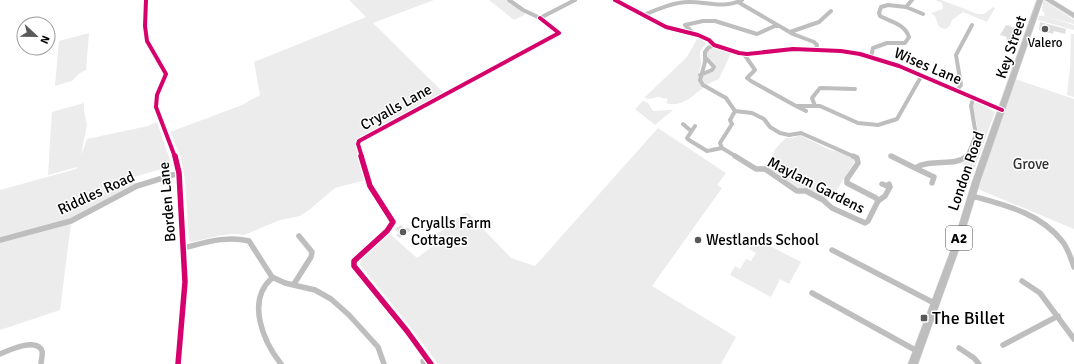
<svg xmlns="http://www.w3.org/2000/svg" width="1074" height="364" viewBox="0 0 1074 364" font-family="Signika,sans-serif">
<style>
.green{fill:#ececec}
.building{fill:#dfdfdf}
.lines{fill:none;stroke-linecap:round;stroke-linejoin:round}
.primary-casing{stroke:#dbdbdb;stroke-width:1}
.highway-casing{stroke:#dbdbdb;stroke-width:1}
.street-far1{stroke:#bebebe;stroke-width:4}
.street{stroke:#bebebe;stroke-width:5.5}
.primary{fill:#bebebe;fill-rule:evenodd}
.highway{fill:#bebebe;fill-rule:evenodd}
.cycleway-far1-casing{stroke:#fff;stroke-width:6}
.cycleway-casing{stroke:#fff;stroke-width:8}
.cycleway-far1{stroke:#d6006c;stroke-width:4}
.cycleway{stroke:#d6006c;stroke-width:5.5}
.poi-dot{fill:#595959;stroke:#fff;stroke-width:1.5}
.labels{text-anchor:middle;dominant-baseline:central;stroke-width:3;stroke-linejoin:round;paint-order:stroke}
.far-poi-label{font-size:13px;fill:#000;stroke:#fff}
.shield{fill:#fff;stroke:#4c4c4c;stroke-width:1}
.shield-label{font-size:14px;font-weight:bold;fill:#000}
.street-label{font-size:15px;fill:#000;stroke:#fff}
.park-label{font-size:15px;fill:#333;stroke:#fff}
.poi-label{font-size:15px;fill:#000;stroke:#fff;text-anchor:start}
.near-poi-label{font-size:18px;fill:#000;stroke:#fff;text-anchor:start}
</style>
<rect width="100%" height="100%" fill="#fff"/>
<path class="green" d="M 349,0 L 434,0 L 373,23 L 444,93 L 357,139 L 355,144 L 366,180 L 335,188 L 309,210 L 300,216 L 280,220 L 244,235 C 228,231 207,239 192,242 L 189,241 L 185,180 L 181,158 L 170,132 L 242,105 L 260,95 L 254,62 L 366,17 Z
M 489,0 L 506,0 L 526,14 L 514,20 Z
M 935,0 L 941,0 L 978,14 L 984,14 L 993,7 L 995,8 L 987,22 L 963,12 L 952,20 L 949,27 L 945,29 L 939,27 L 935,16 L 931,13 L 943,9 L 942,3 Z
M 1043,0 L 1074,20 L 1074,24 L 1044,16 L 1045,13 L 1042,11 Z
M 1039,16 L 1044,16 L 1074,25 L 1074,30 L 1038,20 Z
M 89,33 L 86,70 L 80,73 L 72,81 L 55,86 L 59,41 Z
M 1071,34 L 1074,34 L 1074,97 L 1067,95 L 1070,67 Z
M 698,37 L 706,43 L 700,52 L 701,65 L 698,76 L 700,83 L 704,87 C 692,96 682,108 666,103 L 668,99 L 658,97 L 650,99 L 644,98 L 687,57 Z
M 715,47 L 732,51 L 719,79 L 706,85 L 703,82 L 701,76 L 714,69 L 708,60 L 706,53 L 710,49 Z
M 1015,79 L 1074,99 L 1074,229 L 978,189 Z
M 643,101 L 648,103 L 653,111 L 673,110 L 655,125 L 635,109 Z
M 84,103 L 84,111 L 87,125 L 81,155 L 87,139 L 148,126 L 157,122 L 172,166 L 134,177 L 136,184 L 70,220 L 0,238 L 0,190 L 76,169 L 78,167 L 48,175 L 52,112 Z
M 973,103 L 979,103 L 995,112 L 968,186 L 961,183 L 965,172 L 963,162 C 970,160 972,155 974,148 C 980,131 977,123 972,106 Z
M 658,128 L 726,173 L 717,185 L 722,188 L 652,286 L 736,337 L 721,364 L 438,364 L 408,324 L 360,265 C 360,252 379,239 390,234 L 417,258 L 433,246 L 425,236 L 440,232 L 463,214 L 468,213 L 511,258 L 535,266 Z
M 800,135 L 830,150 L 844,153 L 855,161 L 833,196 L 827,200 L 807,189 L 800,189 L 782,180 L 780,175 L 767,168 L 770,168 C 769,155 777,146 786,138 L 792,138 Z
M 71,223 L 60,310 L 0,330 L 0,241 Z
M 755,238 L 801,262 L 789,284 L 780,279 L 771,297 L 730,275 L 735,266 L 740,269 L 746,259 L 751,261 L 756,253 L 749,249 Z"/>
<path class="building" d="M 1040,22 L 1066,29 L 1065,34 L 1054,31 L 1053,34 L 1039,30 Z
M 1006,25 L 1023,30 L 1020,35 L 1016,34 L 1013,42 L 1006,40 L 1007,37 L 1000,35 Z
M 401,225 L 405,229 L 407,227 L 411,230 L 400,238 L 396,235 L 399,233 L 395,229 Z"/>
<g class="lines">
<defs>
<path id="primary" d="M 1037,0 L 1043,0 L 980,182 L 961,244 L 918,364 L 908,364 L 953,244 L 972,182 Z"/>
<path id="highway" d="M 1045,0 L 1053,0 L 1074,13 L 1074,18 Z"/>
</defs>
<use href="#primary" class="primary-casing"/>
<use href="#highway" class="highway-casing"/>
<path class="street-far1" d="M 146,0 L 145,26 L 147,41 L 166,74 L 157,95 L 156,107 L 175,157
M 509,0 L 523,10 L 540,18 L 575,0
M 615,0 L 666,27 L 698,35 L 709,40 L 714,45 L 739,53 L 747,54 L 793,49 L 841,51 L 860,54 L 899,66 L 1002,110
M 738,2 L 793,34 L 814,42 L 817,45 L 816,50
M 906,7 L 923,14
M 644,15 C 658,9 674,2 689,2 C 708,2 724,9 742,0
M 790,32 L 819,22 L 831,11
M 693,33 L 685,25 L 703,21 L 715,21 L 757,34 L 777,25
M 714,45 L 708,48 L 705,52 L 705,62 L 700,80 L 703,85 L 726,98 L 735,111 L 752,113 L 764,119 L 770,127 L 780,133 L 789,135 L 801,133 L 855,157
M 744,54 L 755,70 L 747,78 L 751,81 L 796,106 L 820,106 L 858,123 L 878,125 L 897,119 L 922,75
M 871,57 L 873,48 L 887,43 L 905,43 L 909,37 C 905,24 891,22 880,16 L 879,13 L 881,7 L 888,5 L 906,7 L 912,0
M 700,75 L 712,70 L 714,67 L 705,57
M 956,91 L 961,85 L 956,55 L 972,25
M 796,106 L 806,111
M 815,106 L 812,98 L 820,88 L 855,89
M 735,111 L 730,120 L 732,124 L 720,143 L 722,148 L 737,157
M 683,124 L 691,131
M 695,126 L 687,138 L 689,140 L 707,151 L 722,148
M 891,156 L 893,157
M 362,157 L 358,144 L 359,141 L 559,33 L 540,18
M 967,157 L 976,135 L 971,106 L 973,99"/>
<path class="street" d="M 175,156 L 179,173 L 185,282 L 178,364
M 361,156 L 370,186 L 393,222 L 387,231 L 354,261 L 354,266 L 407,331 L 431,364
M 735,156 L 756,169 L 765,169 L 797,191 L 806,191 L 823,200 L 832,208 L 865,223 L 868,221 L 878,201 L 885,196 L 890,187 L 889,184
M 853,156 L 857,158 L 858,163 L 847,179 L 847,183 L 876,198 L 878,201
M 891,156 L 915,168
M 932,183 L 934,177 L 915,168 C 932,158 955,167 967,156
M 882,184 L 890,187
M 972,196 C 1005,205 1040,213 1062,241 C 1068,248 1071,259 1074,267
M 0,240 L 71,221 L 137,186 L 179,173
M 183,248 C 204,243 227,235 249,241 L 272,277 L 285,283 L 315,290 L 331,299 L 349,315 L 378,347 L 384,364
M 832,250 L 936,304
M 272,278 C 246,301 263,341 281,364
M 1022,281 L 1040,293 L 1074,339
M 294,284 L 311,257 L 312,252 L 299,236
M 812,293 L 917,351
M 1003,345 L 1058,316
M 959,348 L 974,358 L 979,364
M 0,354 C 9,350 37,337 42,351 C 43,355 41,360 41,364
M 423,361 L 424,364"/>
<use href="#primary" class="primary"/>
<use href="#highway" class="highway"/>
<defs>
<path id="cycleway-far1" d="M 146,0 L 145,26 L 147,41 L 166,74 L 157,95 L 156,107 L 175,157
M 615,0 L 666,27 L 698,35 L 709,40 L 714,45 L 739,53 L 747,54 L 793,49 L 841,51 L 860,54 L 899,66 L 1002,110
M 362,157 L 358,144 L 359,141 L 559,33 L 540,18"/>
<path id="cycleway" d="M 175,156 L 179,173 L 185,282 L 178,364
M 361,156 L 370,186 L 393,222 L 387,231 L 354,261 L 354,266 L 407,331 L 431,364"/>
</defs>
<use href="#cycleway-far1" class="cycleway-far1-casing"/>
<use href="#cycleway" class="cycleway-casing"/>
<use href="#cycleway-far1" class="cycleway-far1"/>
<use href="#cycleway" class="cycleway"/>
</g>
<g class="poi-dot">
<circle cx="1045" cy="29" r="4"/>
<circle cx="403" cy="232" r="4"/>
<circle cx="698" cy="240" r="4"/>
<rect x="920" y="314" width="8" height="8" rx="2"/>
</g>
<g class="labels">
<g class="far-poi-label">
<text x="1045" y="43">Valero</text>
</g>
<rect class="shield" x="946" y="226" width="26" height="24" rx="3"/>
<g class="shield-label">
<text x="959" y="238">A2</text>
</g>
<g class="street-label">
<text transform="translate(1011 47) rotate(-71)">Key Street</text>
<text transform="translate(928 66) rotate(23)">Wises Lane</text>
<text transform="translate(396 107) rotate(-29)">Cryalls Lane</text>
<text transform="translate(966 171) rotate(-71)">London Road</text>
<text transform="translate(816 185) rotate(27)">Maylam Gardens</text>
<text transform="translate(96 193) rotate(-25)">Riddles Road</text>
<text transform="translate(167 202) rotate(-95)">Borden Lane</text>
</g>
<g class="park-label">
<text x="1031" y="164">Grove</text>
</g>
<g class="poi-label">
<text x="411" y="223">Cryalls Farm<tspan x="411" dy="17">Cottages</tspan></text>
<text x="706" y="240">Westlands School</text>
</g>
<g class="near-poi-label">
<text x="932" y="318">The Billet</text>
</g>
</g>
<g transform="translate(36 36) rotate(112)"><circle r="19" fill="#ffffff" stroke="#999999"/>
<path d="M0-3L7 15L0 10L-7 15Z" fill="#595959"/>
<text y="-6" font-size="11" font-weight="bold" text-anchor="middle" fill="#000000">N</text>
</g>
</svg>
